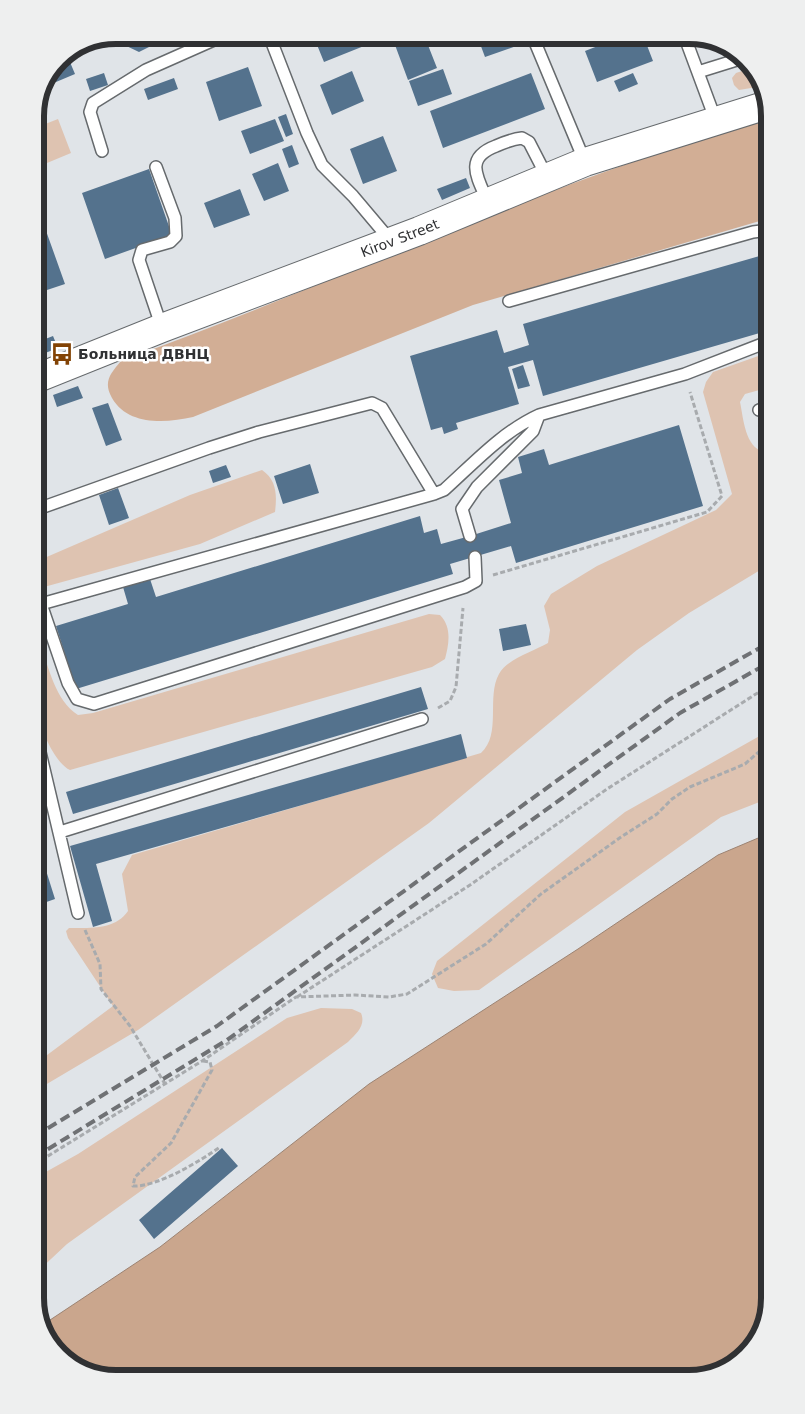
<svg xmlns="http://www.w3.org/2000/svg" width="805" height="1414" viewBox="0 0 805 1414" font-family="'DejaVu Sans',sans-serif">
<style>
.green{fill:#dec3b1}
.forest{fill:#d2ae95}
.water{fill:#caa68d;stroke:#9c8372}
.building{fill:#54728d}
.lines{fill:none;stroke-linecap:round;stroke-linejoin:round}
.service-casing{stroke:#666a6d;stroke-width:14}
.tertiary-casing{stroke:#666a6d;stroke-width:30}
.path{stroke:#a8abae;stroke-width:3;stroke-dasharray:5 2.5;stroke-linecap:butt}
.service{stroke:#fff;stroke-width:11}
.tertiary{stroke:#fff;stroke-width:28}
.rail{stroke:#6f7174;stroke-width:4;stroke-dasharray:10 5;stroke-linecap:butt}
.labels{text-anchor:middle;dominant-baseline:central;stroke-width:5;stroke-linejoin:round;paint-order:stroke}
.street-label{font-size:14px;fill:#303133;stroke:#fff}
.poi-label{font-size:14px;font-weight:bold;fill:#303133;stroke:#fff;text-anchor:start}
.rim{fill:none;stroke:#303133;stroke-width:6}
</style>
<rect width="100%" height="100%" fill="#e0e4e8"/>
<path class="green" d="M 751,68 L 762,80 L 763,86 L 739,90 L 734,85 L 732,78 L 736,73 Z
M 58,119 L 71,153 L 47,163 L 35,128 Z
M 770,352 L 770,387 L 745,394 L 740,402 C 744,421 745,452 770,453 L 770,564 L 689,613 L 637,650 L 429,823 L 138,1030 L 35,1091 L 35,1064 L 113,1006 L 68,938 L 66,931 L 69,928 C 90,928 115,930 128,911 L 122,874 L 132,855 L 481,753 C 502,734 486,697 499,674 C 507,659 534,651 548,643 L 550,630 L 544,606 L 551,594 L 597,566 L 716,510 L 732,494 L 703,392 L 706,382 L 713,372 Z
M 262,470 C 277,480 277,496 275,512 L 200,544 L 44,587 L 35,587 L 35,564 L 42,559 L 190,495 Z
M 429,614 L 440,615 C 452,627 449,644 445,659 L 432,667 L 70,770 C 54,763 39,725 35,707 C 31,686 35,660 35,638 L 40,643 C 49,668 55,700 78,715 L 93,713 Z
M 770,730 L 770,798 L 721,817 L 479,990 L 454,991 L 438,988 L 432,974 L 437,961 L 625,812 Z
M 321,1008 L 352,1009 L 361,1013 C 366,1025 357,1033 348,1042 L 67,1244 L 35,1274 L 35,1178 L 78,1154 L 287,1018 Z"/>
<path class="forest" d="M 770,119 L 770,218 L 473,305 L 193,417 C 166,423 128,426 112,398 C 103,382 110,374 121,361 C 338,283 547,180 770,119 Z"/>
<path class="water" d="M 770,833 L 770,1299 L 757,1343 L 725,1371 L 689,1379 L 111,1379 L 71,1365 L 43,1334 L 41,1326 L 160,1247 L 369,1084 L 578,949 L 718,855 Z"/>
<path class="building" d="M 156,35 L 151,46 L 139,52 L 116,41 L 114,36 Z
M 313,35 L 360,35 L 364,46 L 324,62 Z
M 389,35 L 415,35 L 392,44 Z
M 420,35 L 424,35 L 437,68 L 408,80 L 395,45 Z
M 491,35 L 519,35 L 522,44 L 485,57 L 479,41 Z
M 626,35 L 643,35 L 653,61 L 597,82 L 585,51 Z
M 67,55 L 75,74 L 56,82 L 52,73 L 59,58 Z
M 248,67 L 262,106 L 219,121 L 206,82 Z
M 443,69 L 452,94 L 418,106 L 409,81 Z
M 352,71 L 364,101 L 332,115 L 320,85 Z
M 104,73 L 108,85 L 90,91 L 86,79 Z
M 531,73 L 545,109 L 443,148 L 430,111 Z
M 633,73 L 638,84 L 619,92 L 614,81 Z
M 174,78 L 178,89 L 148,100 L 144,89 Z
M 286,114 L 293,134 L 286,137 L 278,117 Z
M 275,119 L 284,141 L 250,154 L 241,131 Z
M 383,136 L 397,171 L 363,184 L 350,149 Z
M 292,145 L 299,164 L 289,168 L 282,149 Z
M 278,163 L 289,191 L 264,201 L 252,174 Z
M 149,169 L 172,235 L 105,259 L 82,193 Z
M 466,178 L 470,188 L 442,200 L 437,189 Z
M 240,189 L 250,215 L 214,228 L 204,203 Z
M 35,200 L 65,284 L 35,294 L 35,276 L 41,274 L 35,256 Z
M 763,255 L 770,278 L 770,330 L 543,396 L 533,360 L 508,367 L 519,404 L 456,423 L 458,429 L 444,434 L 442,427 L 431,430 L 410,356 L 497,330 L 504,353 L 529,345 L 523,324 Z
M 53,336 L 58,348 L 35,357 L 35,343 Z
M 523,365 L 530,386 L 518,389 L 512,369 Z
M 78,386 L 83,398 L 57,407 L 53,395 Z
M 108,403 L 122,440 L 106,446 L 92,408 Z
M 679,425 L 703,506 L 516,563 L 511,546 L 450,564 L 453,574 L 76,689 L 56,626 L 128,604 L 123,587 L 150,579 L 156,597 L 420,516 L 424,533 L 437,529 L 441,544 L 470,536 L 511,523 L 499,480 L 522,473 L 518,457 L 544,449 L 549,465 Z
M 310,464 L 319,493 L 283,504 L 274,476 Z
M 226,465 L 231,477 L 213,483 L 209,471 Z
M 118,488 L 129,518 L 109,525 L 99,495 Z
M 526,624 L 531,645 L 503,651 L 499,629 Z
M 421,687 L 428,709 L 73,814 L 66,792 Z
M 461,734 L 467,758 L 96,864 L 112,921 L 93,927 L 70,846 Z
M 35,833 L 41,850 L 35,852 Z
M 44,864 L 55,899 L 35,906 L 35,867 Z
M 222,1148 L 238,1166 L 154,1239 L 139,1220 Z"/>
<g class="lines">
<defs>
<path id="service" d="M 269,35 L 307,133 L 322,165 L 353,196 L 391,241
M 532,35 L 585,162
M 678,35 L 687,43 L 716,121
M 698,72 L 743,58
M 102,151 L 90,112 L 93,103 L 146,70 L 225,35
M 156,167 L 175,218 L 176,236 L 170,242 L 142,250 L 139,260 L 162,328
M 488,202 C 477,177 464,158 496,146 C 505,142 513,139 522,138 L 529,142 L 547,177
M 509,301 L 753,232 L 761,231 L 770,235
M 759,410 L 770,407
M 35,510 L 209,448 L 259,432 L 372,403 L 382,408 L 434,494
M 470,536 L 462,509 L 477,487 L 533,431 L 539,415
M 35,596 L 41,604 L 434,494 L 444,490 C 474,463 502,432 539,415 L 685,374 L 770,341
M 41,604 L 68,683 L 77,699 L 94,704 L 465,587 L 476,581 L 475,557
M 35,731 L 78,913
M 60,832 L 422,719"/>
<g id="tertiary">
<path id="s1" d="M 35,379 L 162,328 L 419,231 L 585,162 L 767,105"/>
</g>
</defs>
<use href="#service" class="service-casing"/>
<use href="#tertiary" class="tertiary-casing"/>
<path class="path" d="M 493,575 L 707,512 L 722,496 L 690,392
M 438,708 L 450,701 L 456,687 L 463,608
M 85,930 L 100,964 L 101,989 L 130,1026 L 165,1084
M 297,997 L 470,885 L 607,789 L 770,685
M 203,1061 L 210,1062 L 212,1070 L 171,1143 L 135,1177 L 133,1186 C 158,1187 200,1161 220,1147
M 35,1164 L 202,1061 L 296,997 L 355,995 L 389,997 L 407,994 L 486,944 L 541,894 L 621,837 L 657,814 L 672,799 L 690,787 L 745,764 L 770,742"/>
<use href="#service" class="service"/>
<use href="#tertiary" class="tertiary"/>
<path class="rail" d="M 35,1136 L 217,1026 L 670,699 L 770,642
M 35,1157 L 227,1040 L 680,713 L 770,662"/>
</g>
<defs>
<symbol id="bus-bare" viewBox="-9 -9 18 18"><path d="M-5-6H5V4H4V6H2V4H-2V6H-4V4H-5ZM-3.5-4V0h7V-4ZM-3.5 1.2v1.5H-2V1.2ZM2 1.2v1.5H3.5V1.2Z" fill="#824305" stroke="#fff" stroke-width="2.5" paint-order="stroke"/></symbol>
</defs>
<g fill-rule="evenodd">
<use href="#bus-bare" x="46" y="338" width="32" height="32"/>
</g>
<g class="labels">
<g class="street-label">
<text stroke="none"><textPath href="#s1" startOffset="391">Kirov Street</textPath></text>
</g>
<g class="poi-label">
<text x="78" y="354">Больница ДВНЦ</text>
</g>
</g>
<path d="M0 0H805V1414H0ZM116 44H689A72 72 0 0 1 761 116V1298A72 72 0 0 1 689 1370H116A72 72 0 0 1 44 1298V116A72 72 0 0 1 116 44Z" fill="#eeefef" fill-rule="evenodd"/>
<path class="rim" d="M116 44H689A72 72 0 0 1 761 116V1298A72 72 0 0 1 689 1370H116A72 72 0 0 1 44 1298V116A72 72 0 0 1 116 44Z"/>
</svg>
